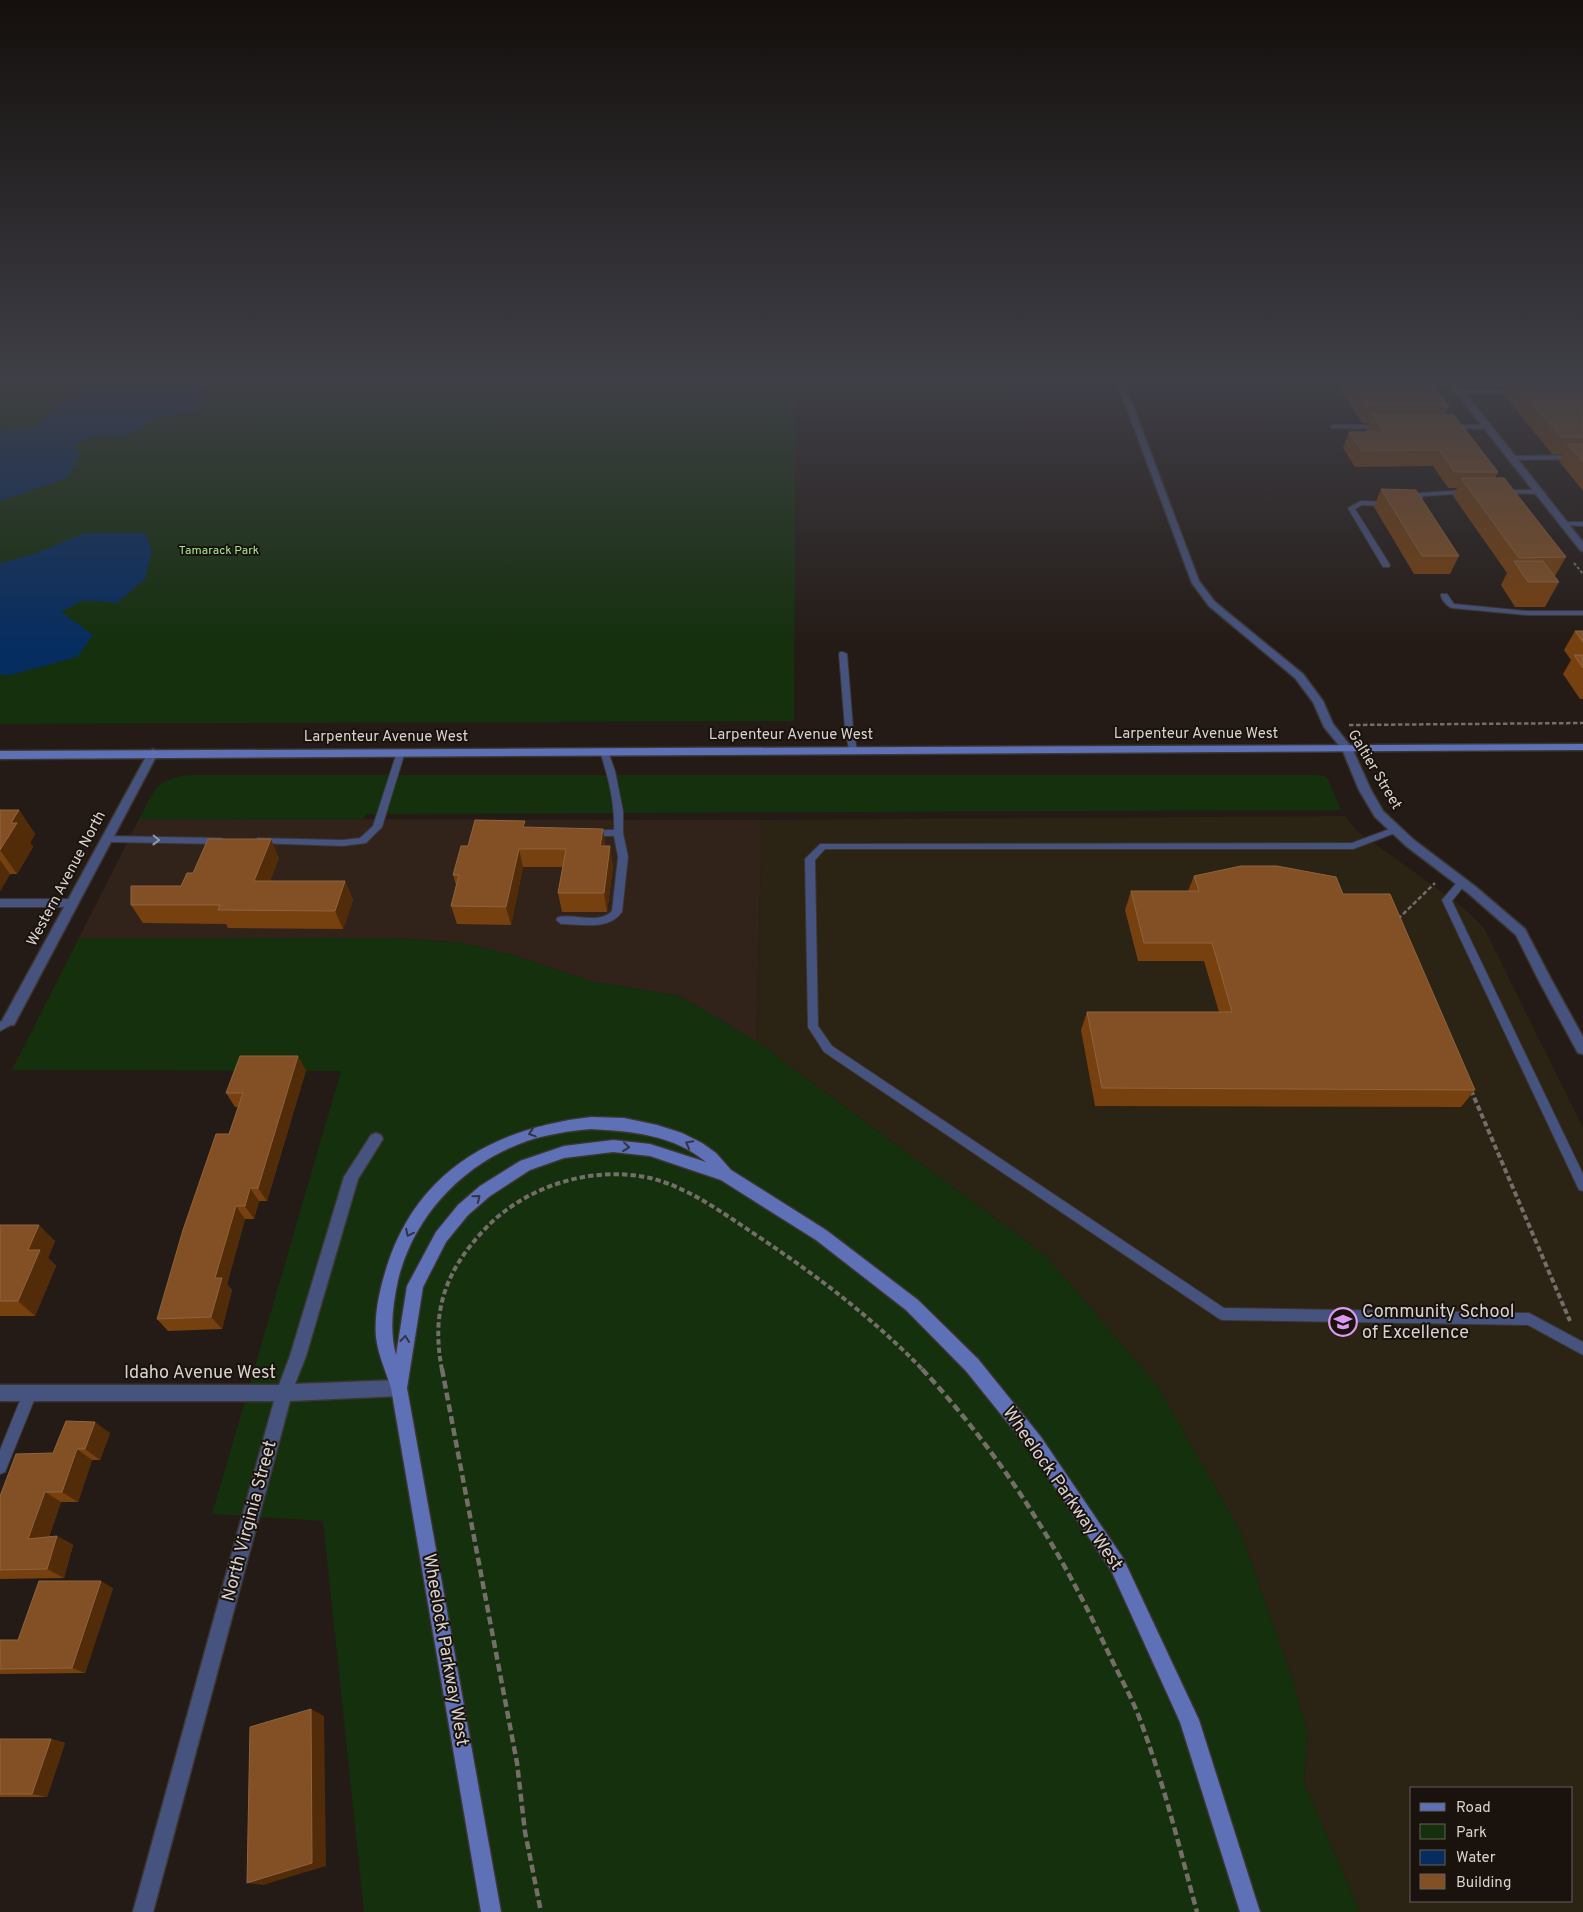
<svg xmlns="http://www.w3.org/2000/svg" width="1583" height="1912" viewBox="0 0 1583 1912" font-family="Overpass,sans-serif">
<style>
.built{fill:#31231a}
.education{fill:#2b2313;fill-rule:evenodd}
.green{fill:#14300c}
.water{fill:#062d60}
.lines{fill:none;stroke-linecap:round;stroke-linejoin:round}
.lane-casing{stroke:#3d3530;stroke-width:2}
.street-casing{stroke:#3d3530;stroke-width:3}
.secondary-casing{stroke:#3d3530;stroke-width:3}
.path-far3{stroke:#756d69;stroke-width:2;stroke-dasharray:3 2;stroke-linecap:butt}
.path-far2{stroke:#756d69;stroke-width:2.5;stroke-dasharray:4.5 2.5;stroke-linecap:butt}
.path-far1{stroke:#756d69;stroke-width:4;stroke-dasharray:5.5 3;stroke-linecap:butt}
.path{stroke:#756d69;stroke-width:4.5;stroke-dasharray:8 4;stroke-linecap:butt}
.lane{fill:#46537e;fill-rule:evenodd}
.street{fill:#46537e;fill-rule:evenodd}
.secondary{fill:#5e71b6;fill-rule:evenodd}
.wall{fill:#77400f}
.shaded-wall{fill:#522b09}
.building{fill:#825024;stroke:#8f643e}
.oneway{stroke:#9699aa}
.oneway2{stroke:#323348}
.labels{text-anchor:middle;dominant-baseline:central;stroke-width:4;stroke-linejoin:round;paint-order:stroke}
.far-park-label{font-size:12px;fill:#a2e491;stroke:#1a120d}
.street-label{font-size:15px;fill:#d8d2ce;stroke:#1a120d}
.near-poi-label{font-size:18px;fill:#d8d2ce;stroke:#1a120d;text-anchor:start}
.near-street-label{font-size:18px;fill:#d8d2ce;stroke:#1a120d}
</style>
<rect width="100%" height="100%" fill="#241b16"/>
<path class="built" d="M 139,819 L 762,820 L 756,1041 L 680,996 L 590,981 L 516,956 L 463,943 L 393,938 L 79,938 Z"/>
<path class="education" d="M 1345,816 L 1356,830 L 1465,909 L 1484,928 L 1583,1127 L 1583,1912 L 1360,1912 L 1304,1783 L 1307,1732 L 1291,1675 L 1239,1529 L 1158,1387 L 1046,1256 L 756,1041 L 762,820 ZM 1412,1788 L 1572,1788 L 1572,1901 L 1412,1901 Z"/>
<path class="green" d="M 0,379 L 912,379 L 920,381 L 796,382 L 794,721 L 0,724 Z
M 191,775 L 1314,775 L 1324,776 L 1328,779 L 1341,810 L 366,814 L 364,819 L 139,819 C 156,789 154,779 191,775 Z
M 79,938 L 393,938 L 463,943 L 516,956 L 590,981 L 680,996 L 756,1041 L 1046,1256 L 1158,1387 L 1239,1529 L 1291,1675 L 1307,1732 L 1304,1783 L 1360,1912 L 364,1912 L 323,1521 L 212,1514 L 341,1071 L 12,1070 Z"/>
<path class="water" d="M 103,379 L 211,379 L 201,396 L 203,409 L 156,418 L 128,436 L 93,435 L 73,445 L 80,454 L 67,478 L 0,501 L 0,431 L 36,426 L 60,404 L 104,381 Z
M 85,533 L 145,533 L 152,551 L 145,579 L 117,603 L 83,600 L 61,612 L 93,635 L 77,657 L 10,675 L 0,675 L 0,563 L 34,554 Z"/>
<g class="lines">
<defs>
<path id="lane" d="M 1460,390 L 1519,390 L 1522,392 L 1519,394 L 1458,393 L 1458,391 Z
M 1333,425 L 1380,425 L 1383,427 L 1380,429 L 1331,428 L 1330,427 Z
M 1452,425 L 1488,425 L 1491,427 L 1488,429 L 1450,428 L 1449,427 Z
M 1583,455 L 1583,459 L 1512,460 L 1509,458 L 1512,456 Z
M 1468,490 L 1470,491 L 1470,493 L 1424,496 L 1421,499 L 1420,507 L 1415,506 L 1415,499 L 1420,493 Z
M 1503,490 L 1539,490 L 1542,492 L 1539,494 L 1501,493 L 1501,491 Z
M 1361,501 L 1388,502 L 1391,504 L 1388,506 L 1362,505 L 1355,509 L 1390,565 L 1389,567 L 1383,567 L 1348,508 Z
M 1564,522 L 1583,522 L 1583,526 L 1562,525 L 1561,524 Z
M 1441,594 L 1447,594 L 1454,604 L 1527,611 L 1583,611 L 1583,615 L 1527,615 L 1452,608 C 1447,607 1440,598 1441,594 Z
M 840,652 L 843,652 L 847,654 L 853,728 L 857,750 L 853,753 L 849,750 L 845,728 L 839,654 Z
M 604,748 L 608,751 L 615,771 L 623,811 L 623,833 L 628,857 L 622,912 C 609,931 580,924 561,924 L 556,920 L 558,917 C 575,913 598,925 612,911 L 618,857 L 614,836 L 590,836 L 585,833 L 590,830 L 614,830 C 615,802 608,777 600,751 Z
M 401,749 L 405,752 L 382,827 L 366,843 L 343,846 L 255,843 L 253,841 L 258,838 L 343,840 L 360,838 L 373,826 L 397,752 Z
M 1395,827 L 1400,830 L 1398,832 L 1353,849 L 825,849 L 815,860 L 818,1026 L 832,1046 L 1224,1308 L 1529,1313 L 1583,1342 L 1583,1355 L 1528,1325 L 1222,1320 L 1218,1318 L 824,1052 L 808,1027 L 805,859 L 820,844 L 1352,843 Z
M 107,836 L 221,838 L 226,841 L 221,844 L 107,842 L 102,839 Z
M 1462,879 L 1467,882 L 1452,901 L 1583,1174 L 1583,1191 L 1579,1190 L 1442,900 L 1459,880 Z
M 0,899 L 73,899 L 78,903 L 73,907 L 0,907 Z
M 9,1017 L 13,1018 L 14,1021 L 13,1024 L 0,1031 L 0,1022 Z
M 30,1386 L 35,1388 L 37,1393 L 5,1472 L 0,1474 L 0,1450 L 25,1388 Z"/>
<path id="street" d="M 935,379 L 1221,379 L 1218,381 L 1124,382 L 1199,581 L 1215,602 L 1303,674 L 1323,701 L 1333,724 L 1352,748 L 1371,790 L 1383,811 L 1414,840 L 1476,887 L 1525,929 L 1551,979 L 1583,1037 L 1583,1054 L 1578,1053 L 1539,981 L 1516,935 L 1468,893 L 1406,846 L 1375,817 L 1359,790 L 1342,749 L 1324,727 L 1313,702 L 1295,678 L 1209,606 L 1192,583 L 1117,382 L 962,382 L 939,381 Z
M 1441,379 L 1448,379 L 1463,390 L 1583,542 L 1583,551 L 1580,550 L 1457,394 Z
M 153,749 L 158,753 L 14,1025 L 4,1025 L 2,1021 L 4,1017 L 148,753 Z
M 376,1133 L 381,1135 L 383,1139 L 358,1179 L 306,1356 L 295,1384 L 399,1380 L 405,1382 L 407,1388 L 405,1394 L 399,1396 L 290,1401 L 153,1912 L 133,1912 L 274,1401 L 0,1401 L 0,1385 L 279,1385 L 290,1356 L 344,1177 L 371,1135 Z"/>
<path id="secondary" d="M 1583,744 L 1583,750 L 0,759 L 0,751 Z
M 591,1117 L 624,1118 L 657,1125 L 682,1133 L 702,1143 L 716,1153 L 731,1170 L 826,1230 L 918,1300 L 978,1359 L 1041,1437 L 1123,1558 L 1199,1720 L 1260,1912 L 1240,1912 L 1180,1722 L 1111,1570 L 1029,1449 L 966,1371 L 906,1310 L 816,1240 L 721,1180 L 650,1156 L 613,1152 L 564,1158 L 530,1170 L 490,1196 L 468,1215 L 446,1242 L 423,1287 L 407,1388 L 501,1912 L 481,1912 L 391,1388 C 386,1371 378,1355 376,1337 C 374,1314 380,1288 387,1266 C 418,1170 495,1128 591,1117 ZM 591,1129 C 631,1131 674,1135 706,1162 L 650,1144 L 613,1140 L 564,1146 L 520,1161 L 480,1186 L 458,1205 L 436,1232 L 407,1286 L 396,1355 C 389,1330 393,1304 398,1280 C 414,1215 464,1163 527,1141 C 548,1134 569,1131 591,1129 Z"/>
</defs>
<use href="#lane" class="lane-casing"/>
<use href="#street" class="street-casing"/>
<use href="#secondary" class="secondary-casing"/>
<path class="path-far3" d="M 1574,563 L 1583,574"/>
<path class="path-far2" d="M 1349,725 L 1583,723
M 1398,919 L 1435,883"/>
<path class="path-far1" d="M 1471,1090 L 1570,1321
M 442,1370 C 431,1313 444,1272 485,1229 C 525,1186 593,1165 650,1178 C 687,1187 720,1211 750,1231 C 812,1272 871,1316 923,1370"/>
<path class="path" d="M 442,1369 L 517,1763 L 525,1832 L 541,1912
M 922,1369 C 1000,1453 1060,1548 1108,1652 C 1118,1673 1130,1694 1139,1717 C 1163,1780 1179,1846 1197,1912"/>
<use href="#lane" class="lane"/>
<use href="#street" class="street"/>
<use href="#secondary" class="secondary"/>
</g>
<path class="wall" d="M 1342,379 L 1428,379 L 1449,406 L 1445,415 L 1498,472 L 1495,478 L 1566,557 L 1555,576 L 1554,576 L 1559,582 L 1545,607 L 1515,607 L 1501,585 L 1507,573 L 1453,496 L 1457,488 L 1448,488 L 1433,466 L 1355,467 L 1343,448 L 1349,432 L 1368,432 L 1366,430 L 1369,423 L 1362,423 L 1339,388 Z
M 1490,379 L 1583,379 L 1583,491 L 1559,461 L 1563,454 L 1552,454 L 1504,395 L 1507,388 L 1498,388 Z
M 1381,489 L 1459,556 L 1450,574 L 1414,574 L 1374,507 Z
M 1575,631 L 1583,631 L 1583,699 L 1580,699 L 1563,674 L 1571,660 L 1564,650 Z
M 0,810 L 19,810 L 35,834 L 30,843 L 33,847 L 17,874 L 10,874 L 0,891 Z
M 526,827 L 605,846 L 613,865 L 607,912 L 562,912 L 558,893 L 563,867 L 523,867 L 511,925 L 457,924 L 451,906 L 456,885 L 453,875 L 468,846 Z
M 279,858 L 270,881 L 345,881 L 353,900 L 343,929 L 228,928 L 226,924 L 143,923 L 131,905 L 181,886 L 193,873 Z
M 1194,876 L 1343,894 L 1475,1090 L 1461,1107 L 1095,1106 L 1081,1030 L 1087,1012 L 1219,1012 L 1204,961 L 1138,961 L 1125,910 L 1131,891 L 1188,891 Z
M 306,1070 L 267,1201 L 259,1201 L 254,1219 L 245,1219 L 227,1284 L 232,1290 L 222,1329 L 168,1331 L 157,1319 L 229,1134 L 238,1107 L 235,1107 L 226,1093 Z
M 0,1225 L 55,1241 L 48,1258 L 56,1266 L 35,1316 L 0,1316 Z
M 110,1433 L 100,1460 L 92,1460 L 78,1502 L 61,1502 L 49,1537 L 57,1536 L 73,1545 L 64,1578 L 0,1579 L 0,1496 L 53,1453 Z
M 113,1588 L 85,1673 L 0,1674 L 0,1640 L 18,1640 Z
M 0,1739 L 51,1739 L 65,1743 L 47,1797 L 0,1797 Z"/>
<path class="shaded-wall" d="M 19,810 L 35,834 L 30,843 L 33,847 L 17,874 L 0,850 L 11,823 Z
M 603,829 L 606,848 L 600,846 Z
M 271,839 L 279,858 L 263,899 L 254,881 Z
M 610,846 L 613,865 L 607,912 L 604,893 Z
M 519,849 L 523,867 L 511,925 L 506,907 Z
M 0,860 L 10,874 L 0,891 Z
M 345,881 L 353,900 L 343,929 L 335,911 Z
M 298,1056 L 306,1070 L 267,1201 L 258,1188 Z
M 250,1188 L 259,1201 L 254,1219 L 245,1206 Z
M 236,1206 L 245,1219 L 227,1284 L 232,1290 L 222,1329 L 211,1317 L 215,1278 Z
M 39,1225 L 55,1241 L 48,1258 L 56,1266 L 35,1316 L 18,1301 L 28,1250 Z
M 95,1422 L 110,1433 L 100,1460 L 85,1449 Z
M 77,1449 L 92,1460 L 78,1502 L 62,1492 Z
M 45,1492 L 61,1502 L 45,1548 L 28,1539 Z
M 57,1536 L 73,1545 L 64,1578 L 47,1569 Z
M 101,1581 L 113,1588 L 85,1673 L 72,1668 Z
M 311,1709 L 324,1716 L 326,1866 L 263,1885 L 247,1883 Z
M 51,1739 L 65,1743 L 47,1797 L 32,1794 Z"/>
<path class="building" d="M 1350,379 L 1428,379 L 1449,406 L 1368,406 Z
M 1512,379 L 1583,379 L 1583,437 L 1561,437 Z
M 1372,414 L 1454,415 L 1498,472 L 1455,472 L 1439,450 L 1362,451 L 1349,432 L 1384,432 Z
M 1567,444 L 1583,444 L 1583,462 Z
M 1461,478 L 1504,478 L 1566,557 L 1519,558 Z
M 1381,489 L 1416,490 L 1459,556 L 1422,556 Z
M 1514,561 L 1543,561 L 1559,582 L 1528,582 Z
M 1575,631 L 1583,631 L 1583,642 Z
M 1574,655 L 1583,655 L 1583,668 Z
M 0,810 L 19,810 L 11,823 L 17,823 L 0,850 Z
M 475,820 L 525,821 L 523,827 L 603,829 L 600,846 L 610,846 L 604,893 L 558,893 L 566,849 L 519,849 L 506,907 L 451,906 L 459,875 L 453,875 L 461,846 L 468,846 Z
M 208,839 L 271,839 L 254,881 L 345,881 L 335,911 L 218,910 L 220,905 L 131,905 L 131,886 L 181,886 L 187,873 L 193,873 Z
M 1241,866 L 1277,866 L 1336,877 L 1343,894 L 1390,894 L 1475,1090 L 1102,1088 L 1087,1012 L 1232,1012 L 1212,943 L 1144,943 L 1131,891 L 1199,891 L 1194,876 Z
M 240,1056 L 298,1056 L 258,1188 L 250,1188 L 245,1206 L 236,1206 L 215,1278 L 222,1278 L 211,1317 L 157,1319 L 183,1230 L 216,1134 L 229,1134 L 243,1093 L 226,1093 Z
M 0,1225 L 39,1225 L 28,1250 L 40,1250 L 18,1301 L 0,1301 Z
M 66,1421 L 95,1422 L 85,1449 L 77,1449 L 62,1492 L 45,1492 L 28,1539 L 57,1536 L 47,1569 L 0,1570 L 0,1496 L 16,1454 L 53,1453 Z
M 39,1581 L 101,1581 L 72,1668 L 0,1669 L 0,1640 L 18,1640 Z
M 311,1709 L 312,1863 L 247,1883 L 250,1727 Z
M 0,1739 L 51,1739 L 32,1794 L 0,1794 Z"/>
<defs><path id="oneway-chevron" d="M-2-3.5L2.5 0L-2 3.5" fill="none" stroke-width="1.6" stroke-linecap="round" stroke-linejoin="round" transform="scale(1.25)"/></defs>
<use class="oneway" href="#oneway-chevron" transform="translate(156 840) rotate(1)"/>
<g class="oneway2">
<use href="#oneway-chevron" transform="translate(532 1133) rotate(162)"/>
<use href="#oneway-chevron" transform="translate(689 1144) rotate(-152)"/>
<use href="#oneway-chevron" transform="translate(626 1147) rotate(6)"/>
<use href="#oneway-chevron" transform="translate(477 1198) rotate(-39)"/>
<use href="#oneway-chevron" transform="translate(409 1233) rotate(116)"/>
<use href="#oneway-chevron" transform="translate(405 1339) rotate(-83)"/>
</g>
<linearGradient id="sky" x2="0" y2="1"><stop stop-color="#140f0c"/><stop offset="0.59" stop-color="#3f3f47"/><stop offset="1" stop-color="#3f3f47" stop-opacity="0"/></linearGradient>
<rect width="1583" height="646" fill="url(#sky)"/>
<defs>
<symbol id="school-ring" viewBox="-11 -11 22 22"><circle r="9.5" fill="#1a120d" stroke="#df98f1" stroke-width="1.5"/><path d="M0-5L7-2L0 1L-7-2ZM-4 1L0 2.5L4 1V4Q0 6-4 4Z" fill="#df98f1"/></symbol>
</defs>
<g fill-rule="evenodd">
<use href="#school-ring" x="1327" y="1306" width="32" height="32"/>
</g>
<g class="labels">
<g class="far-park-label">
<text x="219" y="551">Tamarack Park</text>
</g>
<g class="street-label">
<text x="1196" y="734">Larpenteur Avenue West</text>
<text x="791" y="735">Larpenteur Avenue West</text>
<text x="386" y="737">Larpenteur Avenue West</text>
<text transform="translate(1374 770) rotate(59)">Galtier Street</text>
<text transform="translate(67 879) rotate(-62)">Western Avenue North</text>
</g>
<g class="near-poi-label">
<text x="1362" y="1312">Community School<tspan x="1362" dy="21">of Excellence</tspan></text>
</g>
<g class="near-street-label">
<text x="200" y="1373">Idaho Avenue West</text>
<text transform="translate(1062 1489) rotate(55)">Wheelock Parkway West</text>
<text transform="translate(250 1521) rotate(-75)">North Virginia Street</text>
<text transform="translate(445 1650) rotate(80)">Wheelock Parkway West</text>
</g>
</g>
<rect x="1410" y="1787" width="162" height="115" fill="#1a120d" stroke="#665f5a"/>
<rect x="1420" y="1803" width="25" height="8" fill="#5e71b6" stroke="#665f5a"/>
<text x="1456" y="1812" font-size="15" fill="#d8d2ce">Road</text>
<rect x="1420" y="1824" width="25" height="15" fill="#14300c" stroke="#665f5a"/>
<text x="1456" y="1837" font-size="15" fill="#d8d2ce">Park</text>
<rect x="1420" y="1850" width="25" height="15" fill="#062d60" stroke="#665f5a"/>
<text x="1456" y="1862" font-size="15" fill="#d8d2ce">Water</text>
<rect x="1420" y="1874" width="25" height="15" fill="#825024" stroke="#665f5a"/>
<text x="1456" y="1887" font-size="15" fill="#d8d2ce">Building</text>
</svg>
